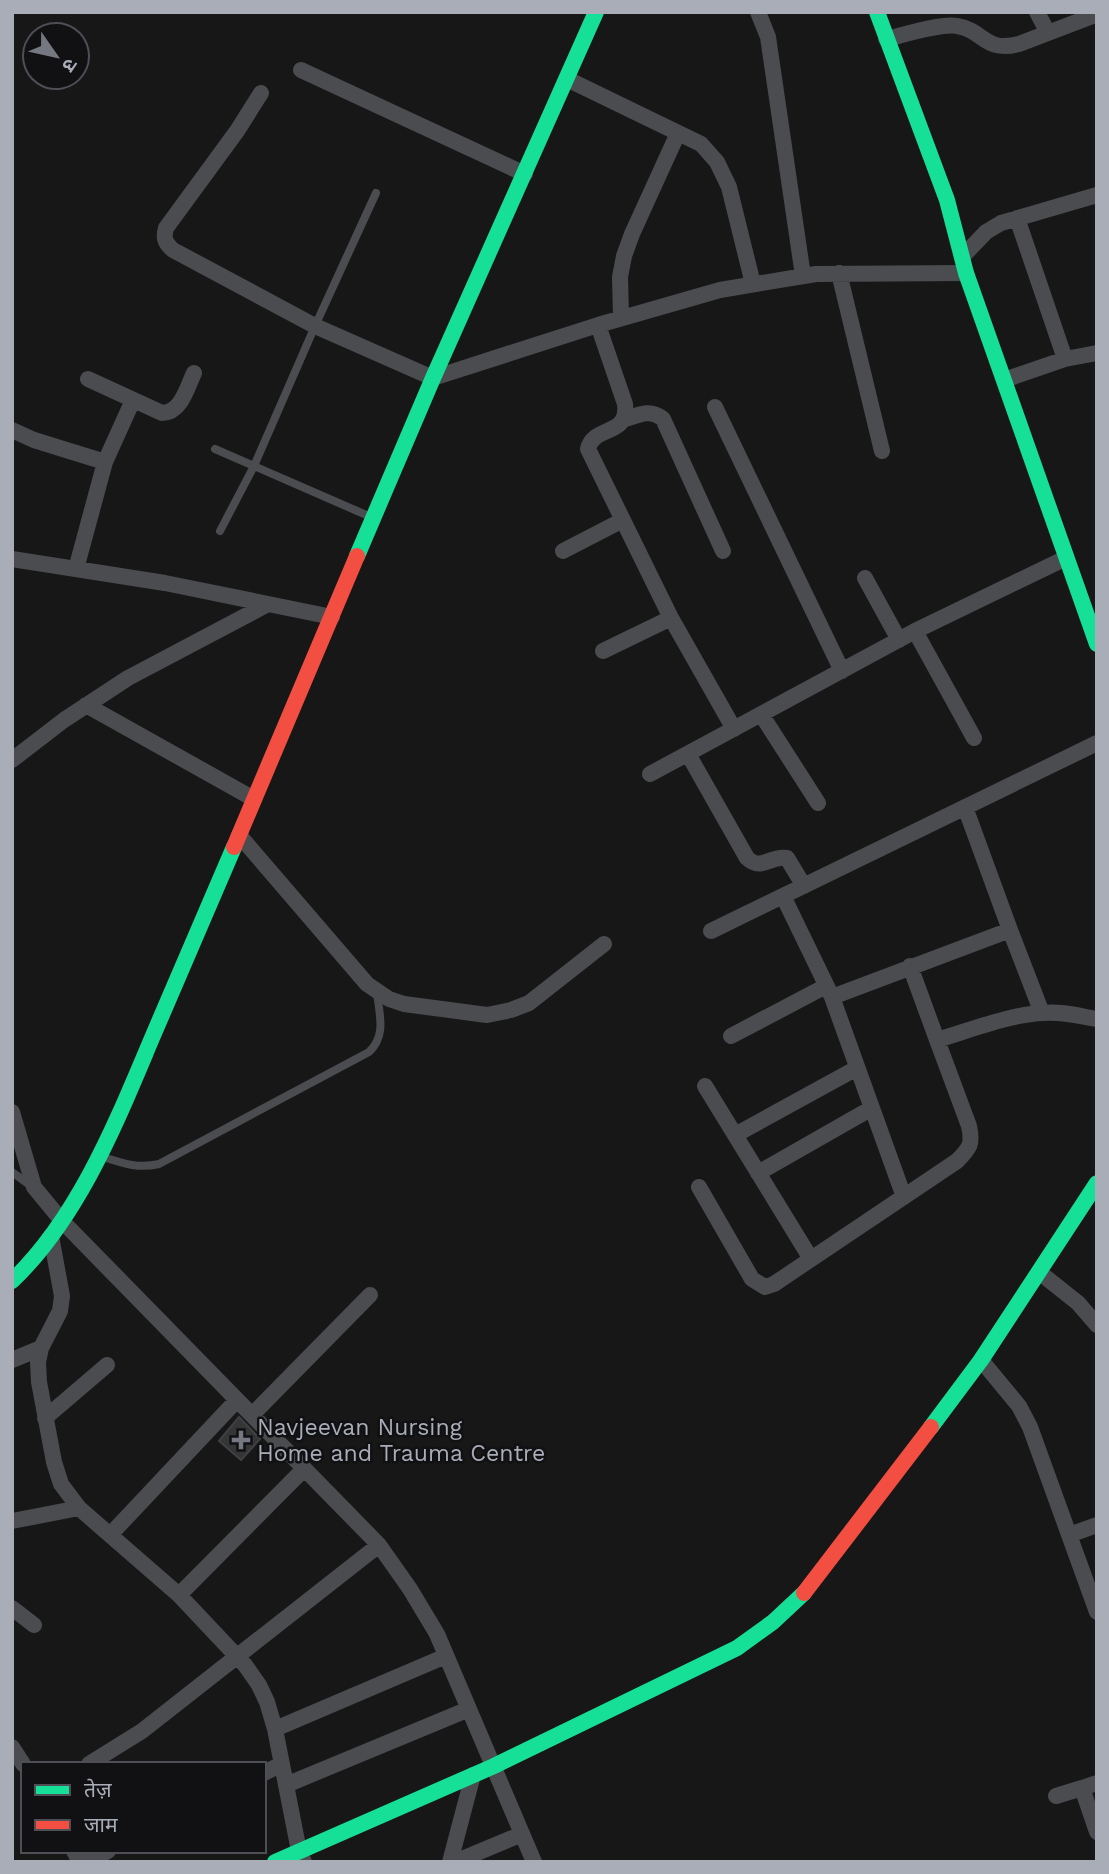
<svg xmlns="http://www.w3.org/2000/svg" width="1109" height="1874" viewBox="0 0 1109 1874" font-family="'Work Sans','Noto Sans Devanagari',sans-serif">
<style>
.building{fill:#353536;stroke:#3f4043;stroke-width:2}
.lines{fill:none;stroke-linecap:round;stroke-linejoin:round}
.lane{stroke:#4b4c50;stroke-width:8}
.street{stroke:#4b4c50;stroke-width:16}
.fast{stroke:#16e098;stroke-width:16}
.jam{stroke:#f24e42;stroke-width:16}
.poi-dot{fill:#757880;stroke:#111113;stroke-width:2.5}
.labels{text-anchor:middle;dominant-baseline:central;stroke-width:5;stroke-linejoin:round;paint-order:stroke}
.poi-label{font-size:23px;fill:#a8adb8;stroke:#111113;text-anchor:start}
</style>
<rect width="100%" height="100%" fill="#171717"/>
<path class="building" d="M 239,1417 L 260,1439 L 241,1460 L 219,1441 Z"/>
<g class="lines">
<path class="lane" d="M 215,449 L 371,517
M 220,531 L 254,466 L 315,326 L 376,193
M 103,1157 C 122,1163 138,1169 159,1164 L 369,1052 C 387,1035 379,1014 377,992
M 12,1172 L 31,1186"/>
<path class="street" d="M 758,12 L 768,37 L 803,276
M 1037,12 L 1048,33
M 886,39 C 903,35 941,23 957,26 C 984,30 984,53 1019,44 L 1095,15
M 301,70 L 525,174
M 567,79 L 701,144 L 717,162 L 729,187 L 753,284
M 261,93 L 237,131 L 166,228 C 163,238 165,243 173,250 L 315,326 L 433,378 L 598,325 L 720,290 L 816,274 L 966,273
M 1017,218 L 1065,359
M 962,257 L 986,232 L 1001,223 L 1097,195
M 839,273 L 882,451
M 621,318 L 620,277 L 624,256 L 632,234 L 678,133
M 598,325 L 625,404 C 629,437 593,425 588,449 L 671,618 L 734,729
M 88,379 L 162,413 C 181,413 187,388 194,373
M 1004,380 L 1065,359 L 1097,353
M 715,407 L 842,671
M 623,420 C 638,415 650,408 663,419 L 723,551
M 12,430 L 34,440 L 105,462
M 563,551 L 623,520
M 12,559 L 165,583 L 332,617
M 76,569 L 105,462 L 133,400
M 865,578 L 899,640
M 915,631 L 974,738
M 603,651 L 671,618
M 86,705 L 254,799
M 761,714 L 818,803
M 688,754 L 747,858 C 762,872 769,855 787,858 L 804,886
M 12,760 L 64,720 L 128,678 L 268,604
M 650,774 L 915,631 L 1066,558
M 965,807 L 1010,930 L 1042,1013
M 239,835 L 367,984 L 389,999 L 404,1004 L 487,1015 L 511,1010 L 529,1003 L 604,944
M 783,896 L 832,997 L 904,1197
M 711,931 L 1097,743
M 910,966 L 937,1040
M 832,997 L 1010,930
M 731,1036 L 826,986
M 705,1086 L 811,1259
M 12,1112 L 34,1187 L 62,1221 L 379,1545 L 410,1589 L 437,1634 L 534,1862
M 735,1135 L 857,1068
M 758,1173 L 872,1108
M 699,1187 L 752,1279 L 765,1287 L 774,1284 L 957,1161 C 970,1148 973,1144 969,1126 L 937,1040 C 968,1031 1011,1014 1043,1013 C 1061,1011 1079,1016 1097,1019
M 51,1236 L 62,1296 L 60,1311 L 41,1348 L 38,1362 L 39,1382 L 54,1462 L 61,1484 L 79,1508 L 179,1595 L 245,1665 L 259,1685 L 267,1702 L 275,1729 L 299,1851 L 304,1862
M 1039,1272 L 1078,1303 L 1097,1325
M 12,1360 L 41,1348
M 981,1360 L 1019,1406 L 1030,1427 L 1097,1612
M 252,1415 L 370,1295
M 45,1418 L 107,1365
M 12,1521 L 79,1508
M 110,1535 L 237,1400
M 1069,1535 L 1097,1525
M 179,1595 L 304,1469
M 12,1608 L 34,1625
M 275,1729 L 446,1656
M 12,1747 L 23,1764
M 89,1764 L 142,1731 L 379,1545
M 264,1773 L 282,1764
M 1097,1783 L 1082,1788 L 1097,1832
M 286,1785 L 469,1709
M 1056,1796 L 1082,1788
M 74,1851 L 80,1862
M 87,1862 L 108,1851
M 450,1862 L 473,1775
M 455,1862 L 522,1834"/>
<path class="fast" d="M 877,12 L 947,200 L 966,273 L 1097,644
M 357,556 L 433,378 L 596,12
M 12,1281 C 79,1217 116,1123 152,1038 C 179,975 206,911 234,847
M 931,1427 L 981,1360 L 1097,1183
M 275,1862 L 494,1766 L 737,1648 L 773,1622 L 804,1593"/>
<path class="jam" d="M 234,847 L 357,556
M 804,1593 L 931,1427"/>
</g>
<path class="poi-dot" d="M237.5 1429.5h7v7h7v7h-7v7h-7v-7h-7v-7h7z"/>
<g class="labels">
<g class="poi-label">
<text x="257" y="1427">Navjeevan Nursing<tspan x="257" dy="26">Home and Trauma Centre</tspan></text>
</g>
</g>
<rect width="1109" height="1874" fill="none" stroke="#a8adb8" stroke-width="28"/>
<rect x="21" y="1762" width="245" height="91" fill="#111113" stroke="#4d4f55" stroke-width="2"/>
<rect x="35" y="1785" width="35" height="10" fill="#16e098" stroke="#4d4f55" stroke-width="2"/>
<text x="84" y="1797" font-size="21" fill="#a8adb8">तेज़</text>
<rect x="35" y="1820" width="35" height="10" fill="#f24e42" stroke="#4d4f55" stroke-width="2"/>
<text x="84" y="1832" font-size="21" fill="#a8adb8">जाम</text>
<g transform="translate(56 56) rotate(124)"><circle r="33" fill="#111113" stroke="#4d4f55" stroke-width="2"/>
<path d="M0-5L12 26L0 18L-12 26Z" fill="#757880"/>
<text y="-10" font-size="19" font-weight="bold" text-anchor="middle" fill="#a8adb8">उ</text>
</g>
</svg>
